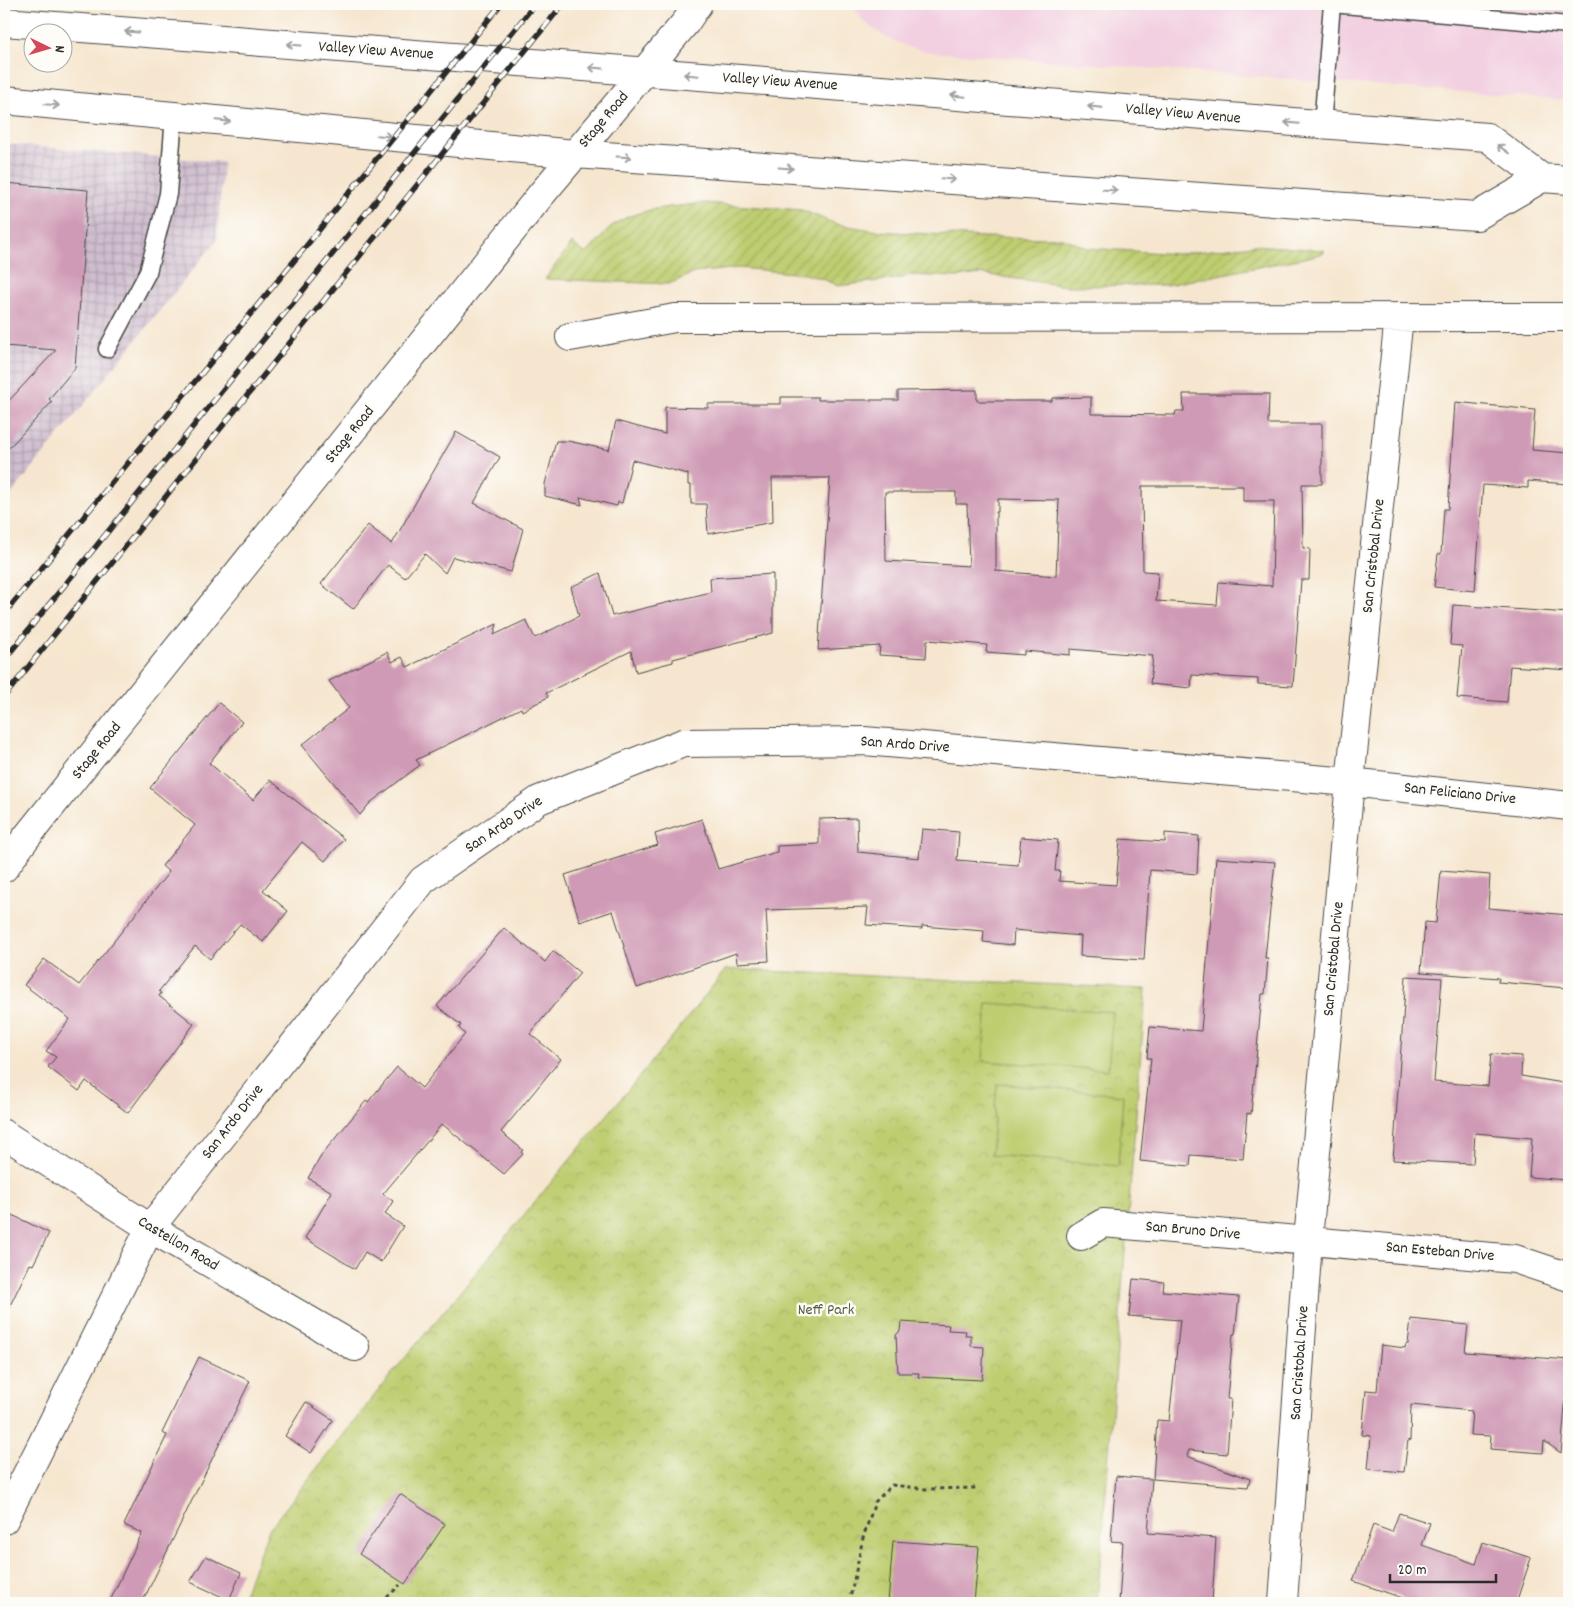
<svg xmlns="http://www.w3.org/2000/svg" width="1573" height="1607" viewBox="0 0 1573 1607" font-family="Dekko,sans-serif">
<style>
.built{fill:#f2cfe1}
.industrial{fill:url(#industrial-grid)}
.park{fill:url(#park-crowns);stroke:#747c4e}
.garden{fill:url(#garden-furrows);stroke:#747c4e}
.pitch{fill:#becd70;stroke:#747c4e}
.building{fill:#cf9ab5;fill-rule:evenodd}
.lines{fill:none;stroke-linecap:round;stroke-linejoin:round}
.lane-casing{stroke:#494744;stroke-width:19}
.street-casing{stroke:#494744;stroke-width:30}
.secondary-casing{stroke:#494744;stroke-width:30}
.path{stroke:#494744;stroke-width:3;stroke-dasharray:4 4;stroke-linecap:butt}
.lane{stroke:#fff;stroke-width:16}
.street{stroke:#fff;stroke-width:28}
.secondary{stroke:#fff;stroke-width:28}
.rail-casing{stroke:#2b2b2b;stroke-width:5.5}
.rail{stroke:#fdfcf7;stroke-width:4;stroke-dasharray:11;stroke-linecap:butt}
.oneway{stroke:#a0a0a0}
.labels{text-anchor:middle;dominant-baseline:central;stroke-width:5;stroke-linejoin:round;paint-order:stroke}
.street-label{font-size:16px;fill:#2b2b2b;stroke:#fdfcf7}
.park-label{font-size:16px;fill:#575c40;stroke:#fdfcf7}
</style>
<defs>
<pattern id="industrial-grid" width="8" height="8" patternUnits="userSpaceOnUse" patternTransform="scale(1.25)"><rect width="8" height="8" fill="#cfbdcf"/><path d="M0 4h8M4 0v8" fill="none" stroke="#a89aa8"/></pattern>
<pattern id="park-crowns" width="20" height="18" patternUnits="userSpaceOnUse" patternTransform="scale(1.25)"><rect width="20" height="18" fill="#becd70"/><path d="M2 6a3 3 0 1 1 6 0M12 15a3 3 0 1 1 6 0" fill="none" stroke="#a3b061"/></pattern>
<pattern id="garden-furrows" width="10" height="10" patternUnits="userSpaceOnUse" patternTransform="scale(1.25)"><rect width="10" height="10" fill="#becd70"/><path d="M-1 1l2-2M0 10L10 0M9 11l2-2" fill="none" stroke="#a3b061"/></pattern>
</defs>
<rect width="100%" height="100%" fill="#fdfcf7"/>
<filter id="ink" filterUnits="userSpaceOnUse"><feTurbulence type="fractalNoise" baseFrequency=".02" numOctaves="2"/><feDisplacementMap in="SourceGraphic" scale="10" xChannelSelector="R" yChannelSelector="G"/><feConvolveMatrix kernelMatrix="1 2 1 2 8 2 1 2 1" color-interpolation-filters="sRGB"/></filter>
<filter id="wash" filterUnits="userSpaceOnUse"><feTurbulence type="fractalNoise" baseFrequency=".0096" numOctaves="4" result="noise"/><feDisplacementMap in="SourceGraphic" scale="20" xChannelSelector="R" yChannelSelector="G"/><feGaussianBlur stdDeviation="1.12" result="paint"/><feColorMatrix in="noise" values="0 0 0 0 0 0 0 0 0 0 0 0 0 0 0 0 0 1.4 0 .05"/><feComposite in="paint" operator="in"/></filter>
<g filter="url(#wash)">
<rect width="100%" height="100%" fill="#f6e6cf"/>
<path class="built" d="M 852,4 L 1569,4 L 1569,100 L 931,52 L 908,47 L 885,37 L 864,22 Z"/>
<path class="industrial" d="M 4,144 L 223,162 L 217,240 L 4,503 Z"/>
<path class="park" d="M 726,969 L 1146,989 L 1097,1603 L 240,1603 L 269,1529 L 390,1376 L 673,1036 Z"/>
<path class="garden" d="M 704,203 L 802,210 L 836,224 L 878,231 L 983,237 L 1063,238 L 1088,248 L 1178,254 L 1254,245 L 1324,250 L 1324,253 L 1309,257 L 1167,285 L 1066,286 L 982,274 L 957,277 L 908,275 L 903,278 L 838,286 L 823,279 L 804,274 L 739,268 L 694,273 L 669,284 L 545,279 L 572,243 L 586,254 L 613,225 L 627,217 L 653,209 Z"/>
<path class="pitch" d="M 987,1003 L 1113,1012 L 1108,1070 L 983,1061 Z
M 997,1084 L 1123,1095 L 1118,1166 L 991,1155 Z"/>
<g id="blocks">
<path class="building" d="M 4,183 L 88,190 L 75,368 L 49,399 L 52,402 L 4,453 L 4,406 L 56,350 L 4,346 Z
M 977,390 L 977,401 L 1052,401 L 1052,398 L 1091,397 L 1091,414 L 1175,415 L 1176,411 L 1184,411 L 1183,394 L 1269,394 L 1268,424 L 1322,424 L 1322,484 L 1302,484 L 1303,548 L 1310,549 L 1309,580 L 1301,580 L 1293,686 L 1258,684 L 1258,679 L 1192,675 L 1191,688 L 1150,684 L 1153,656 L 1070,649 L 1070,655 L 1024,651 L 1024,655 L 986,652 L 987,645 L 927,640 L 926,658 L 879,655 L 880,646 L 818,650 L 830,478 L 772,478 L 773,522 L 708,534 L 706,504 L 691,504 L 691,485 L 688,485 L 688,474 L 632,460 L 622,503 L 618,502 L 617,506 L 580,497 L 582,505 L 545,496 L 545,484 L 556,441 L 568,441 L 609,450 L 616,421 L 665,434 L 665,407 L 708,408 L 708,404 L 781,404 L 781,397 L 818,397 L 818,400 L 898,400 L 898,391 ZM 1142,486 L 1243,486 L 1243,501 L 1274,501 L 1272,586 L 1219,582 L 1217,605 L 1156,601 L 1158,572 L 1143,571 ZM 885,492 L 956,492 L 956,504 L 967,504 L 969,566 L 886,561 ZM 998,499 L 1059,500 L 1056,576 L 996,571 L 996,512 L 998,512 Z
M 1455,402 L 1535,410 L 1532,450 L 1569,453 L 1569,484 L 1528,481 L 1528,488 L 1483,485 L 1475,591 L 1434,587 L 1438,554 L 1441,554 L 1444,509 L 1448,509 Z
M 456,432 L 500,457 L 474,503 L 523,529 L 511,572 L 453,557 L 445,573 L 425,554 L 405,578 L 388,565 L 353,609 L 321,584 L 368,525 L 392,544 Z
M 600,573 L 612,616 L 711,592 L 710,578 L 773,574 L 773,633 L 673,659 L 673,662 L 636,672 L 631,651 L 546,693 L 548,697 L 522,711 L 521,708 L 416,760 L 420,765 L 370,803 L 360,815 L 302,745 L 349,708 L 329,681 L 387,652 L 392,662 L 402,657 L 407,667 L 497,624 L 494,635 L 526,620 L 535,638 L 579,616 L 571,587 Z
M 1453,605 L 1569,613 L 1569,670 L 1510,666 L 1507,702 L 1457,698 L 1462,646 L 1450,645 Z
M 219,703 L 242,722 L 209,763 L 253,800 L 270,780 L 344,839 L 325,861 L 302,842 L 263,890 L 288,911 L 263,942 L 240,924 L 210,959 L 195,946 L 159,991 L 161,993 L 159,996 L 194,1024 L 128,1113 L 86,1081 L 79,1091 L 48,1067 L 56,1057 L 46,1051 L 70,1019 L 24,985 L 44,959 L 79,985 L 169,872 L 162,866 L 195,825 L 150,788 Z
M 857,818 L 858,852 L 919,858 L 922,829 L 959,832 L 957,860 L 1018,865 L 1021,837 L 1058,840 L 1055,871 L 1060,871 L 1059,881 L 1116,885 L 1120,839 L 1165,842 L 1165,833 L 1199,836 L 1197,874 L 1150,870 L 1144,960 L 1080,956 L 1081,936 L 1014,930 L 1013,945 L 983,942 L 984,931 L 922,926 L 922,929 L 866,925 L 868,907 L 766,910 L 769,961 L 737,963 L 736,953 L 637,988 L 613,911 L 580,922 L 565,875 L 658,845 L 655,834 L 702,819 L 718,869 L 777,852 L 777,846 L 819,844 L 819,819 Z
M 1216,858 L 1275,862 L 1265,958 L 1268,958 L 1265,994 L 1262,994 L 1251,1114 L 1247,1113 L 1243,1159 L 1191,1155 L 1190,1166 L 1140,1161 L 1151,1058 L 1147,1058 L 1150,1027 L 1201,1031 Z
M 1441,871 L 1490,875 L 1488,908 L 1569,915 L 1569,971 L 1566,988 L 1498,982 L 1499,978 L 1421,972 L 1425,922 L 1436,923 Z
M 504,928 L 545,962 L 553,951 L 580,973 L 530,1034 L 561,1059 L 501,1132 L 523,1150 L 521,1152 L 523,1154 L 504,1174 L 442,1124 L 383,1194 L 393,1201 L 385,1214 L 403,1226 L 381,1262 L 365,1252 L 355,1269 L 305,1238 L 332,1192 L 308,1178 L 323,1153 L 366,1101 L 368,1102 L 397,1067 L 422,1088 L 465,1034 L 459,1028 L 461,1025 L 437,1006 Z
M 1406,976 L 1442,978 L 1434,1082 L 1488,1086 L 1491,1054 L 1522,1056 L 1521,1076 L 1569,1084 L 1569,1149 L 1567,1180 L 1529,1177 L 1532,1138 L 1475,1133 L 1473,1164 L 1393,1160 Z
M 4,1211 L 49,1233 L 33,1265 L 30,1264 L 4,1318 Z
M 1133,1279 L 1164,1282 L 1163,1291 L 1239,1297 L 1235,1334 L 1233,1334 L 1227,1399 L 1231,1399 L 1227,1454 L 1189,1450 L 1187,1456 L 1250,1479 L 1248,1487 L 1153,1479 L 1157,1420 L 1169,1421 L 1180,1320 L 1129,1316 Z
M 1411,1319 L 1468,1325 L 1465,1352 L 1569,1360 L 1561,1453 L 1544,1441 L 1543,1453 L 1490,1449 L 1491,1436 L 1470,1435 L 1472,1411 L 1411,1405 L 1410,1441 L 1408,1440 L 1404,1472 L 1368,1469 L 1371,1436 L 1362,1435 L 1366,1390 L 1377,1391 L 1381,1345 L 1405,1348 L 1406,1344 L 1408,1344 Z
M 901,1322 L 949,1325 L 948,1330 L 966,1331 L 965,1335 L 971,1335 L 971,1346 L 984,1347 L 982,1380 L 918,1377 L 919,1373 L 898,1373 L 896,1335 L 900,1331 Z
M 199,1357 L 250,1381 L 142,1603 L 109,1603 L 142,1533 L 124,1525 L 167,1435 L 162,1433 Z
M 306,1402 L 333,1420 L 311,1453 L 285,1436 Z
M 1116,1476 L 1152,1479 L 1148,1533 L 1216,1538 L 1212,1603 L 1119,1603 L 1123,1542 L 1111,1541 Z
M 400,1494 L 445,1524 L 405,1584 L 359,1554 Z
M 1399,1513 L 1430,1523 L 1422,1545 L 1476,1564 L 1483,1542 L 1531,1558 L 1516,1603 L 1417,1603 L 1353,1581 L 1373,1525 L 1392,1532 Z
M 893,1541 L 979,1547 L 974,1603 L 888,1603 Z
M 206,1556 L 241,1573 L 229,1600 L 190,1582 Z"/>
</g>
</g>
<g filter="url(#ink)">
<use href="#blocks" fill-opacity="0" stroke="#494744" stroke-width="1"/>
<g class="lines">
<defs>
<path id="lane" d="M 1332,4 L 1569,25
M 1322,126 L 1332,4
M 107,349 L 148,272 L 168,194 L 174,116"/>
<path id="street" d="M 570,337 L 675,318 L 1569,317
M 4,1134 L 150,1228 L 355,1347
M 1081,1236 L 1103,1223 L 1515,1259 L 1569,1277
M 4,1520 L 150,1228 L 423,880 L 539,800 L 683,743 L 864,741 L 1350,782 L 1569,806
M 1283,1603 L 1308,1240 L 1350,782 L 1399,317"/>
<path id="secondary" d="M 4,22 L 1487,137 L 1542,178 L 1569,180
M 4,100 L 575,154 L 1477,216 L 1542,178
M 4,868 L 25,839 L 540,196 L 686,22 L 698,4"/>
</defs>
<use href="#lane" class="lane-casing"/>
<use href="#street" class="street-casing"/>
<use href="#secondary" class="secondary-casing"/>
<path class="path" d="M 381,1603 L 400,1585
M 849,1603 L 863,1538 L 875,1502 L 892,1485 L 926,1489 L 977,1488"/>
<use href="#lane" class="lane"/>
<use href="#street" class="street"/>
<use href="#secondary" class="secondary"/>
<defs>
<path id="rail" d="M 4,614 L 303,250 L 501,4
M 4,660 L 535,4
M 4,697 L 563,4"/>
</defs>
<use href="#rail" class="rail-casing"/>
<use href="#rail" class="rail"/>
</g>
<defs><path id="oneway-shaft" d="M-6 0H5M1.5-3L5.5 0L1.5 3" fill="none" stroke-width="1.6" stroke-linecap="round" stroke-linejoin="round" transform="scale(1.25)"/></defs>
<g class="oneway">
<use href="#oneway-shaft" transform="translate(132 32) rotate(-176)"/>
<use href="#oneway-shaft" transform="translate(294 45) rotate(-176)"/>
<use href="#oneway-shaft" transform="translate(596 68) rotate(-176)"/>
<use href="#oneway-shaft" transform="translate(691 75) rotate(-175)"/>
<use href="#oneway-shaft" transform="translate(958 96) rotate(-175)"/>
<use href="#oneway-shaft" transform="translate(52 105) rotate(5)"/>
<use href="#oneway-shaft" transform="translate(1095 107) rotate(-175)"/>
<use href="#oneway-shaft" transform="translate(223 121) rotate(5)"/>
<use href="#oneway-shaft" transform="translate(1292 123) rotate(-175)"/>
<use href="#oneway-shaft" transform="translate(384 136) rotate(5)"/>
<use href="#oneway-shaft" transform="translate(1503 149) rotate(-144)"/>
<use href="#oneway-shaft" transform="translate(624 157) rotate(3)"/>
<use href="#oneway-shaft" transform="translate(786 168) rotate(4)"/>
<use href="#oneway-shaft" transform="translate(948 179) rotate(4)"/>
<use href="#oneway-shaft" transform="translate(1110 190) rotate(4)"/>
</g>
</g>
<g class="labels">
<g class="street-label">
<text transform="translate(376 51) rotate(4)">Valley View Avenue</text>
<text transform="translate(780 82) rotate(4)">Valley View Avenue</text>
<text transform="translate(1183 114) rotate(5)">Valley View Avenue</text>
<text transform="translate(604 120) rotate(-50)">Stage Road</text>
<text transform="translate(350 435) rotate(-51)">Stage Road</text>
<text transform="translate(1374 556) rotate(-84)">San Cristobal Drive</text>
<text transform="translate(905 745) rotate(4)">San Ardo Drive</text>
<text transform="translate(97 751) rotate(-51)">Stage Road</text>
<text transform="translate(1460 794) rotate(6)">San Feliciano Drive</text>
<text transform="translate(504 825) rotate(-34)">San Ardo Drive</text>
<text transform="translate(1334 959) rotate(-85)">San Cristobal Drive</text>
<text transform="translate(233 1122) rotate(-52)">San Ardo Drive</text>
<text transform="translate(1193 1231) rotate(5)">San Bruno Drive</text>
<text transform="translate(178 1244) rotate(31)">Castellon Road</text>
<text transform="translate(1440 1252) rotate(5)">San Esteban Drive</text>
<text transform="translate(1300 1363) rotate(-86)">San Cristobal Drive</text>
</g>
<g class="park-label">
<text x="826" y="1310">Neff Park</text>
</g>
</g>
<rect width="1573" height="1607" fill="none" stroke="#fdfcf7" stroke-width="20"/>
<g transform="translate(48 48) rotate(95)"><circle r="24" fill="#fdfcf7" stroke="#a9a8a5"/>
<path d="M0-4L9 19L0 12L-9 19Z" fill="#d1495b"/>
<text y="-8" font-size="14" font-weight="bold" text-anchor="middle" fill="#2b2b2b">N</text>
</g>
<path d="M1390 1574v8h106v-8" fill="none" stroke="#2b2b2b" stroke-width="2.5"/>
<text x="1398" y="1574" font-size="15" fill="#2b2b2b" stroke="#fdfcf7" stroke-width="4" paint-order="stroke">20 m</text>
</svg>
